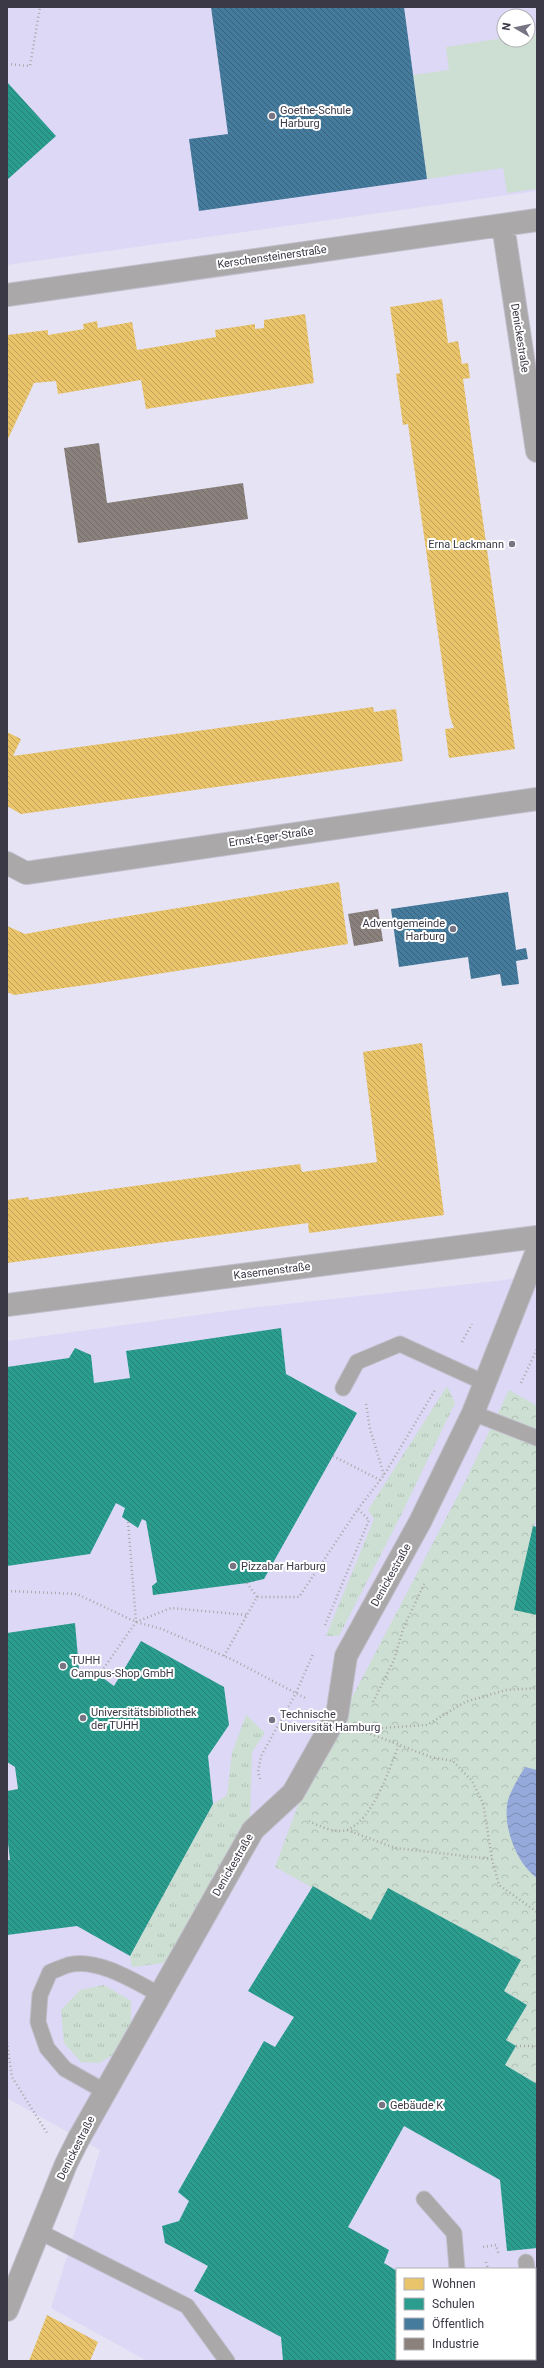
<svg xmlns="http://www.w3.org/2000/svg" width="544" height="2368" viewBox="0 0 544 2368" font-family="Roboto,sans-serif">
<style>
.built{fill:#ddd8f6;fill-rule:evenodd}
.grass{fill:url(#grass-tufts)}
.park{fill:url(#park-crowns)}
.pitch{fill:#ccdfd2}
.water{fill:url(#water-waves)}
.homes{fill:url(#homes-back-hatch)}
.schools{fill:url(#schools-back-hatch)}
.public{fill:url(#public-back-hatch)}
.industry{fill:url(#industry-back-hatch)}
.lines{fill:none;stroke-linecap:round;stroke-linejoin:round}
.lane-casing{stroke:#c1bfcc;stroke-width:17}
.street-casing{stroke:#c1bfcc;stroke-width:24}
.path{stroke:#a9a7a9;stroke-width:2.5;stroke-dasharray:1 3;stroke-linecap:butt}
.lane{stroke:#aaa8a8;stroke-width:15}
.street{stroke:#aaa8a8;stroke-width:22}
.poi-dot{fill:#777483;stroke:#fff;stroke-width:1.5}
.labels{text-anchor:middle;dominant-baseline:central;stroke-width:4;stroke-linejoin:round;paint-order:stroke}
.poi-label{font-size:11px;fill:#3b3946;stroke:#fff;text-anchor:start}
.street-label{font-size:11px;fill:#3b3946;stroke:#fff}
</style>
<defs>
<pattern id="grass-tufts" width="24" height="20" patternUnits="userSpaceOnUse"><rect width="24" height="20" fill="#ccdfd2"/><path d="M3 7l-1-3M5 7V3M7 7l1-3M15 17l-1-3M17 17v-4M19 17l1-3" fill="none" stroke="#b0c0b6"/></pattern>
<pattern id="park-crowns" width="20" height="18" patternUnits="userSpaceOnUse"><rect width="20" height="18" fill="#ccdfd2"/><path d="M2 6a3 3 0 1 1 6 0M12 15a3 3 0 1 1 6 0" fill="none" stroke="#b0c0b6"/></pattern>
<pattern id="water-waves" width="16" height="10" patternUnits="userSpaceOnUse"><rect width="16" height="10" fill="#95aadb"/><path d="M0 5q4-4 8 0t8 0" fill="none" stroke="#7b8bb3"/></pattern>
<pattern id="homes-back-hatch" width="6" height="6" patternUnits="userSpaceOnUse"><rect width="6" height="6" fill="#e9c46a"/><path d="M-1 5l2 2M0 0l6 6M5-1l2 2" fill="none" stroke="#bea059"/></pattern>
<pattern id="schools-back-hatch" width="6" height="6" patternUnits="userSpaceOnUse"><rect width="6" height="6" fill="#2a9d8f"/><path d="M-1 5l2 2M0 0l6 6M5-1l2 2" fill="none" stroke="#258177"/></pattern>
<pattern id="public-back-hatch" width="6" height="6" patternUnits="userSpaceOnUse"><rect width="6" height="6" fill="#457b9d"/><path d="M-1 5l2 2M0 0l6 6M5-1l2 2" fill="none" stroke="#38607b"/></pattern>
<pattern id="industry-back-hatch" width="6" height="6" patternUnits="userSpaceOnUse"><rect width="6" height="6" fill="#8a817c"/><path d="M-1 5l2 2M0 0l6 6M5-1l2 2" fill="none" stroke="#726b67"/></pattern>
</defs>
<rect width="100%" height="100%" fill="#e6e3f4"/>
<path class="built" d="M 7,7 L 537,7 L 537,191 L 7,265 ZM 504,16 L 528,16 L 528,40 L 504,40 Z
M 537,1275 L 537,2361 L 147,2361 L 51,2308 L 100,2150 L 7,2098 L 7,1341 L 249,1308 L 497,1281 ZM 397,2269 L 535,2269 L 535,2359 L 397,2359 Z"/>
<path class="grass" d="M 447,1386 L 455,1403 L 400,1517 L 339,1636 L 326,1636 L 374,1519 L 368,1510 Z
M 246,1715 L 265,1733 L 252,1752 L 250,1818 L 165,1963 L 132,1967 L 130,1956 L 213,1804 L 227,1795 L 232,1753 Z
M 104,1985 L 131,2001 L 131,2022 L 113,2055 L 99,2063 L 81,2062 L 64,2043 L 61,2010 L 80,1990 Z"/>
<path class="park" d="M 509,1390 L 537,1406 L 537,1514 L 515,1609 L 537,1615 L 537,2084 L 505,2065 L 516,2046 L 506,2040 L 527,2005 L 504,1991 L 521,1960 L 389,1889 L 371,1920 L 275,1867 L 304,1789 L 466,1480 Z"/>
<path class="pitch" d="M 537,34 L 537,189 L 507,193 L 503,168 L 427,179 L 413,75 L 449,70 L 446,47 L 504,38 L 528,40 L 528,35 Z"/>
<path class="water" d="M 525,1767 L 537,1770 L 537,1878 C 516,1863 502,1825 508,1800 C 512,1788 519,1777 525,1767 Z"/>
<path class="homes" d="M 442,299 L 448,343 L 458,341 L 462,364 L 468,363 L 470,378 L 463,379 L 515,749 L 449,758 L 445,729 L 454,728 L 450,717 L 408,424 L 403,425 L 396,374 L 400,373 L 390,307 Z
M 305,314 L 314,383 L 146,409 L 141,380 L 58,394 L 56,381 L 34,383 L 7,441 L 7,335 L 48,330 L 48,335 L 84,329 L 83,324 L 97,321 L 98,328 L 132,322 L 137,350 L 216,337 L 215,330 L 255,324 L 255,329 L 264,328 L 264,320 Z
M 373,707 L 374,712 L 396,709 L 403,761 L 21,814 L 7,806 L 7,732 L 21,739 L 13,756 Z
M 339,882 L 348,944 L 100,983 L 14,995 L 7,992 L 7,926 L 25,934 L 91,922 Z
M 422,1043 L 444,1215 L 309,1233 L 308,1223 L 7,1263 L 7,1200 L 28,1197 L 29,1200 L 300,1164 L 302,1172 L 377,1162 L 363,1052 Z
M 47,2315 L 98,2342 L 90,2361 L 29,2361 Z"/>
<path class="schools" d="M 7,82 L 56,136 L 7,180 Z
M 281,1328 L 286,1374 L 357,1413 L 264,1579 L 247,1583 L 153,1595 L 152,1586 L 157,1582 L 146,1521 L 142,1519 L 138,1528 L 122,1517 L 125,1508 L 116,1503 L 90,1554 L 7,1566 L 7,1367 L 69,1358 L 75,1348 L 91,1355 L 94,1383 L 130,1378 L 126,1351 Z
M 533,1526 L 537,1527 L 537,1615 L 514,1610 Z
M 75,1623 L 80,1680 L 82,1680 L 86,1669 L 99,1675 L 114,1686 L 141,1641 L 224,1687 L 229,1725 L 208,1756 L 213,1804 L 130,1956 L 77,1926 L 7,1935 L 7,1860 L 10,1860 L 7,1834 L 7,1791 L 18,1789 L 15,1767 L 7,1762 L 7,1633 Z
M 313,1886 L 371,1920 L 388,1888 L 521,1960 L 504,1991 L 527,2005 L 506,2040 L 516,2046 L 505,2065 L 537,2084 L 537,2248 L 507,2251 L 500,2180 L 404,2126 L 348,2227 L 389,2250 L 384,2263 L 397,2271 L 397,2359 L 400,2361 L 283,2361 L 281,2337 L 194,2291 L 208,2266 L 165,2243 L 162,2226 L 179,2221 L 189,2201 L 178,2192 L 264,2041 L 275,2047 L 294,2017 L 248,1991 Z"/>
<path class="public" d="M 211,7 L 404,7 L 427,179 L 199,211 L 189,139 L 228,134 Z
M 508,892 L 516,950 L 526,948 L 528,959 L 516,961 L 519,984 L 502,986 L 500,974 L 471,979 L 468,957 L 399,967 L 391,909 Z"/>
<path class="industry" d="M 99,443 L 107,503 L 243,483 L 248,519 L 78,543 L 64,448 Z
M 378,909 L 383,941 L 354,946 L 348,914 Z"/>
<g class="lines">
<defs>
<path id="lane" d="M 343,1388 L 357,1362 L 400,1344 L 485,1383
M 473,1413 L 537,1438
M 106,2092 L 65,2069 L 47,2048 L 38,2022 L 40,1995 L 50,1972 C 56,1970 62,1967 68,1965 C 97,1957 136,1982 160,1995
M 424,2199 L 454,2233 L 457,2269
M 40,2232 L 187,2306 L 227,2361
M 526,2262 L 527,2269
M 534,2359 L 534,2361
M 450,2361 L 450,2359"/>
<path id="street" d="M 503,225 L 537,451
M 7,295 L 537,220
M 7,863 L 26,873 L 537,799
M 7,1305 L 537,1237
M 7,2310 L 66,2164 L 78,2140 L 253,1830 L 293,1793 L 337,1715 L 346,1656 L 420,1522 L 473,1413 L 537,1251"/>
</defs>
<use href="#lane" class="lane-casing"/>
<use href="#street" class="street-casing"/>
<path class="path" d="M 7,64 L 30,66 L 40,7
M 462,1342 L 472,1324
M 521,1383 L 537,1349
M 366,1404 L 370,1429 L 384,1475
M 333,1456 L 380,1480
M 358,1509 L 384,1475 L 435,1390
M 247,1583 L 257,1597
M 7,1591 L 77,1594 L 136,1622 L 162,1629 L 233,1660 L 307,1699
M 136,1622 L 171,1608 L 247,1615
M 224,1656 L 257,1597 L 299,1597 L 358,1509 L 369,1520 L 325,1625
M 99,1675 L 136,1622 L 128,1521
M 373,1702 L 394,1660 L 403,1629 L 424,1584
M 366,1729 L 427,1725 L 465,1702 L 506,1690 L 537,1688
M 363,1731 L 431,1757 L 453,1761 L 472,1781 L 483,1803 L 492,1859 L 499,1885 L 537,1912
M 260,1779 L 258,1772 L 261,1756 L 296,1693 L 313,1654
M 309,1821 C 319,1826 336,1834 347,1830 C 373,1820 389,1769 399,1745
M 347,1830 L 395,1848 L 492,1859
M 7,2042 L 12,2077 L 47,2133
M 516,2046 L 537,2046
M 483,2247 L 496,2245 L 499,2255
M 486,2262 L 488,2269"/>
<use href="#lane" class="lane"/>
<use href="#street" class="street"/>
</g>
<g class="poi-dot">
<circle cx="272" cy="116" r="4"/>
<circle cx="512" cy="544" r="4"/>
<circle cx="453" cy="929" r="4"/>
<circle cx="233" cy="1566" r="4"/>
<circle cx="63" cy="1666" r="4"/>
<circle cx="83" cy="1718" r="4"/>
<circle cx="272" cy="1720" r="4"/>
<circle cx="382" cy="2105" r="4"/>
</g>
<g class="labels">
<g class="poi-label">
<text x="280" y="110">Goethe-Schule<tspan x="280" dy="13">Harburg</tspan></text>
<text x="504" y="544" text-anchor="end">Erna Lackmann</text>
<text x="445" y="923" text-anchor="end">Adventgemeinde<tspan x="445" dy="13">Harburg</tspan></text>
<text x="241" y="1566">Pizzabar Harburg</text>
<text x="71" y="1660">TUHH<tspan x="71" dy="13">Campus-Shop GmbH</tspan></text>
<text x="91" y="1712">Universitätsbibliothek<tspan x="91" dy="13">der TUHH</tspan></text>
<text x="280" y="1714">Technische<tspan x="280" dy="13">Universität Hamburg</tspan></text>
<text x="390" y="2105">Gebäude K</text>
</g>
<g class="street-label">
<text transform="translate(272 257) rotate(-8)">Kerschensteinerstraße</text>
<text transform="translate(520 338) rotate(81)">Denickestraße</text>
<text transform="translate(271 837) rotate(-8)">Ernst-Eger-Straße</text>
<text transform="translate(272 1271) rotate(-7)">Kasernenstraße</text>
<text transform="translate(391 1575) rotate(-61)">Denickestraße</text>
<text transform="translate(233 1865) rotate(-60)">Denickestraße</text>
<text transform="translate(76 2148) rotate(-63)">Denickestraße</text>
</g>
</g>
<rect width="544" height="2368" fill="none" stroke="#3b3946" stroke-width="16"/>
<rect x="396" y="2268" width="140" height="92" fill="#ffffff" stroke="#b1b0b5"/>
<rect x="404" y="2278" width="20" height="12" fill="#e9c46a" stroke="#b1b0b5"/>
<text x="432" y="2288" font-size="12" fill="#3b3946">Wohnen</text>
<rect x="404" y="2298" width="20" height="12" fill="#2a9d8f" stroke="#b1b0b5"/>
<text x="432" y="2308" font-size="12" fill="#3b3946">Schulen</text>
<rect x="404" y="2318" width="20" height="12" fill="#457b9d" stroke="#b1b0b5"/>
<text x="432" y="2328" font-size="12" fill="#3b3946">Öffentlich</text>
<rect x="404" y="2338" width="20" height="12" fill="#8a817c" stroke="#b1b0b5"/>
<text x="432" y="2348" font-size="12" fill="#3b3946">Industrie</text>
<g transform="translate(516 28) rotate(279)"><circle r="19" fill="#ffffff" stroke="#b1b0b5"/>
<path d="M0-3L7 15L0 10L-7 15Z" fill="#777483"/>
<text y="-6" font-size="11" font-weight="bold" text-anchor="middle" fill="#3b3946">N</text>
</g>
</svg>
